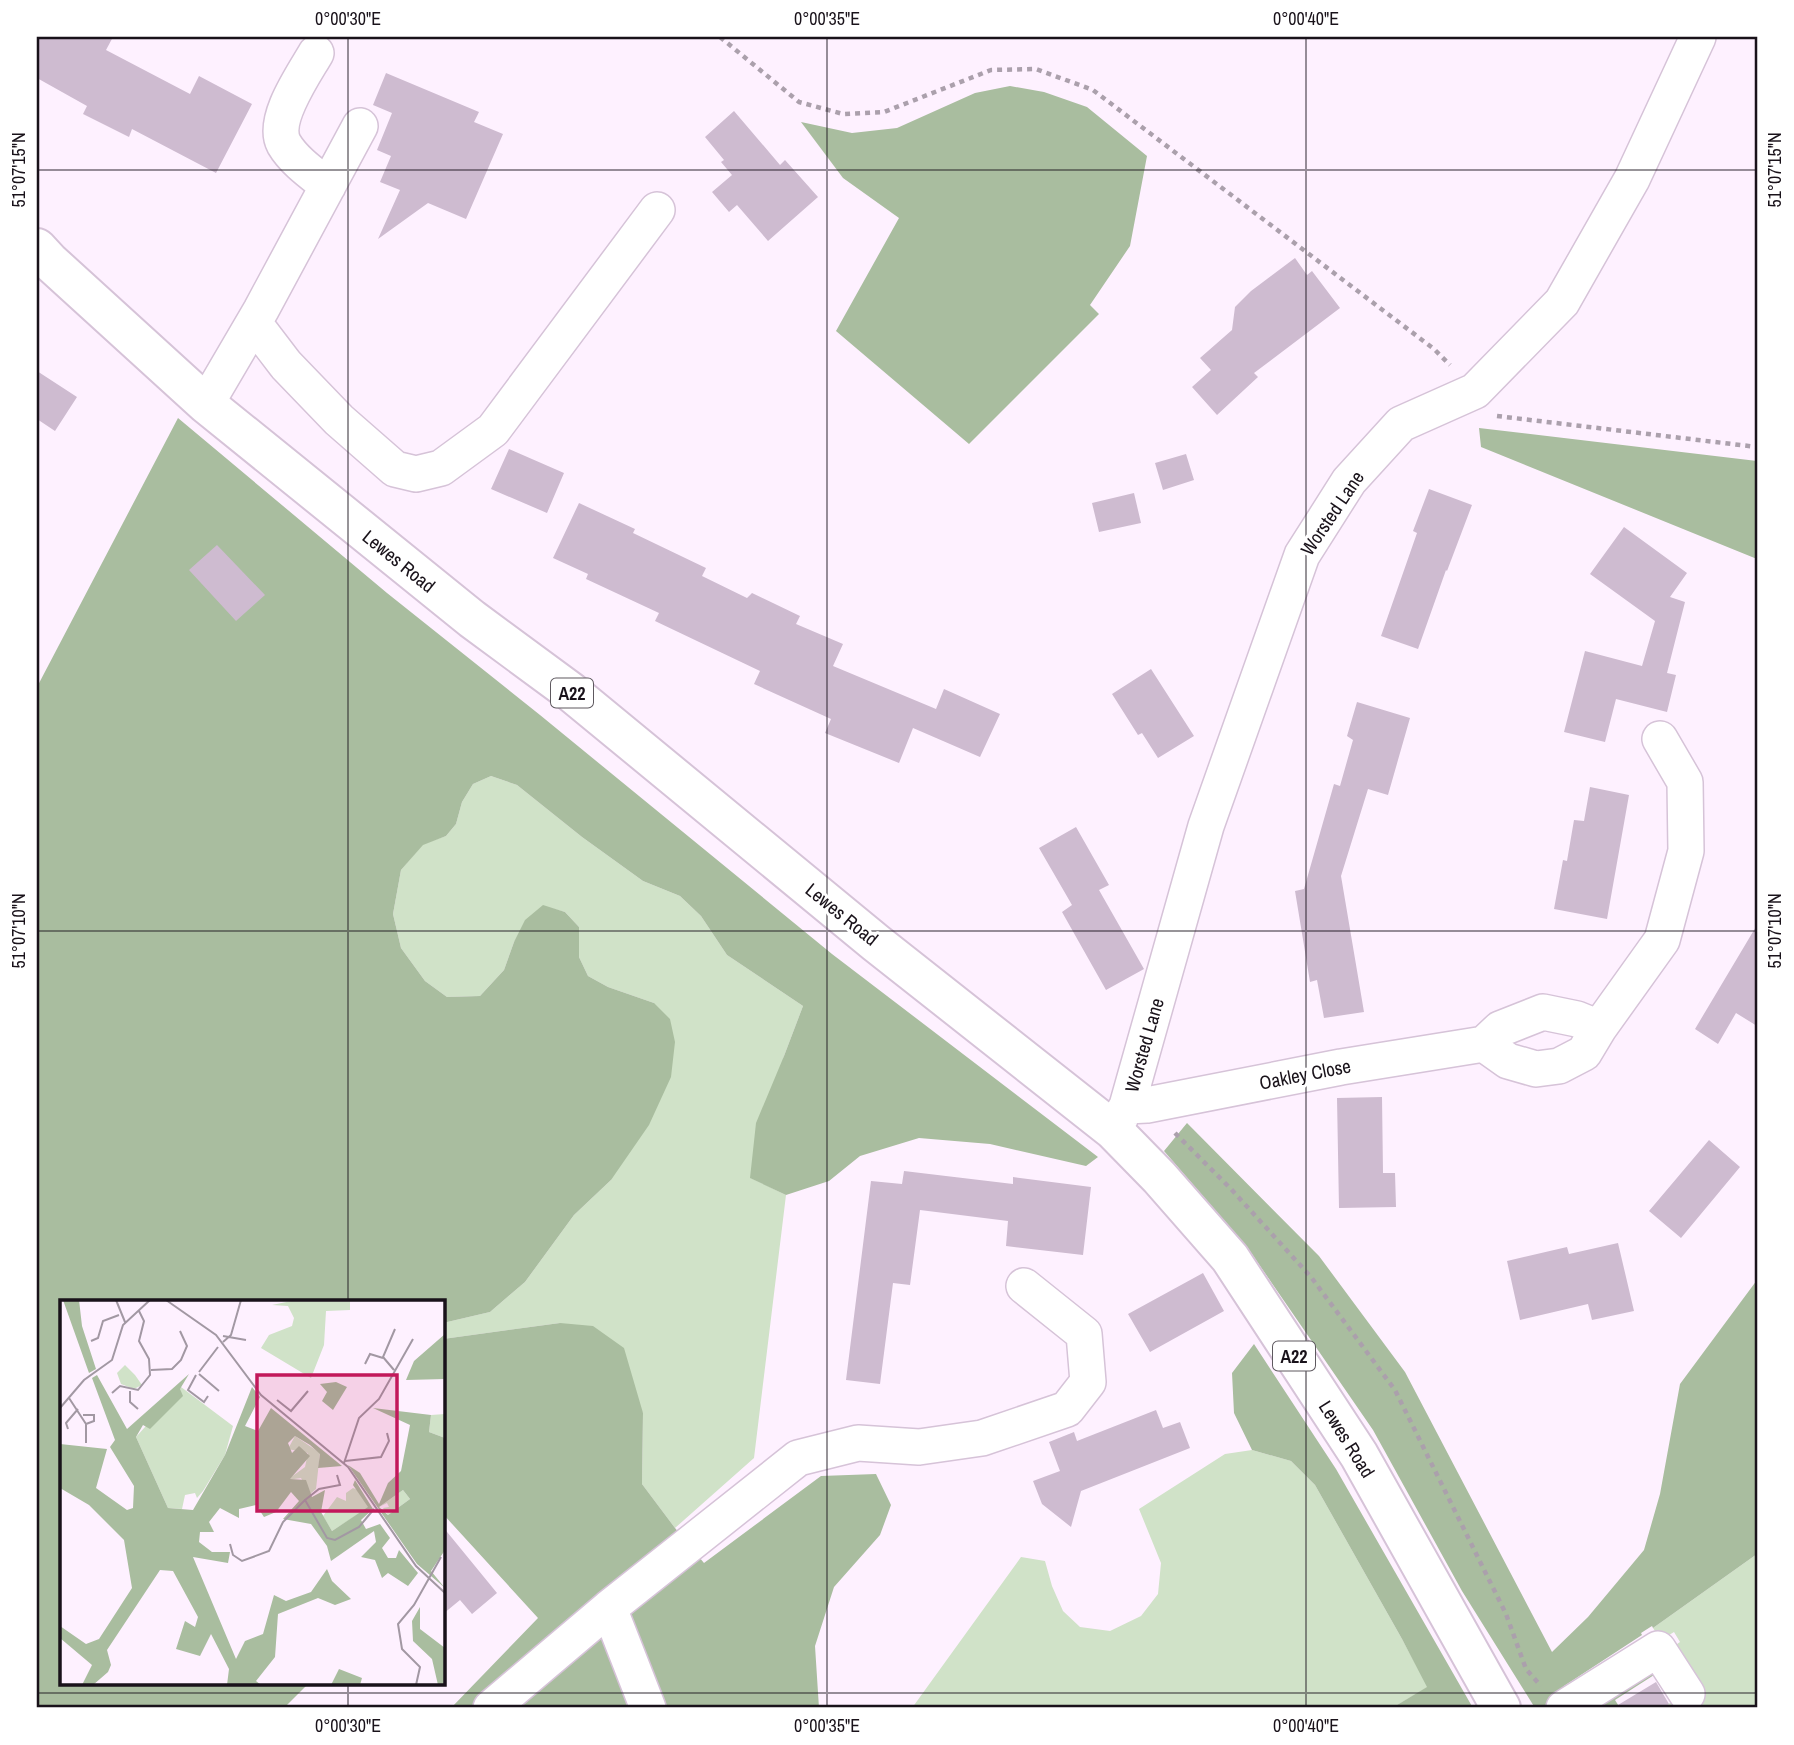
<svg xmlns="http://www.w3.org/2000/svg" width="1794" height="1745" viewBox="0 0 1794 1745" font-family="'Archivo Narrow',sans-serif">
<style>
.green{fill:#d0e2c8}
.forest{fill:#a9bd9f}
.building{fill:#cebbd0}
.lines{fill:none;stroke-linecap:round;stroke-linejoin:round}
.minor-casing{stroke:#d6c3d8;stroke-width:38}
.highway-casing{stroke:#d6c3d8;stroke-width:42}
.path{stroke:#aba0ac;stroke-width:4.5;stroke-dasharray:5 5;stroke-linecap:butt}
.minor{stroke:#fff;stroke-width:35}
.highway{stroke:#fff;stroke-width:38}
.ticks{fill:none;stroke:#19121a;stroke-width:2;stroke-opacity:0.45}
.labels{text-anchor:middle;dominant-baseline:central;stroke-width:6;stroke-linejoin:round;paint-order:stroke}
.shield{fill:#fff;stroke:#5e595f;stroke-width:2}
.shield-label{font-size:18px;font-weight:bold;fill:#19121a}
.street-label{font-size:19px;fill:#19121a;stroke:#fff}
.inset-road{fill:none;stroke:#a298a3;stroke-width:2}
.view{fill:#c2185b;fill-opacity:0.15;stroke:#c2185b;stroke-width:3.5}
.inset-edge{fill:none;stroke:#19121a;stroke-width:3.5}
.neatline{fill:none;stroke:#19121a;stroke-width:2.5}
.ticks-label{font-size:18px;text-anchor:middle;fill:#19121a}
</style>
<rect width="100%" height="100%" fill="#fef1ff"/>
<path class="green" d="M 491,776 L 517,785 L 582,837 L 643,881 L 680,896 L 701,916 L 727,955 L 803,1006 L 784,1056 L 751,1178 L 786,1195 L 754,1458 L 675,1528 L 642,1484 L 643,1413 L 560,1323 L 443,1339 L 443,1323 L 490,1312 L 525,1282 L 574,1215 L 611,1180 L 654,1003 L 608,987 L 588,976 L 579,957 L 579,927 L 565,912 L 543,906 L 514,942 L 504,970 L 480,996 L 447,997 L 425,981 L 401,948 L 393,914 L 401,870 L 423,844 L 446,836 L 456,824 L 462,802 L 473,784 Z
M 1252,1450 L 1291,1461 L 1315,1485 L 1402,1639 L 1428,1687 L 1392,1708 L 912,1708 L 1021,1557 L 1045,1561 L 1052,1586 L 1063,1611 L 1080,1627 L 1110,1631 L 1141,1616 L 1158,1594 L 1161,1563 L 1139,1509 L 1225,1454 Z
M 1757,1554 L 1757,1708 L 1662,1708 L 1680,1697 L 1667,1651 L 1680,1642 L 1674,1632 L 1661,1640 L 1653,1628 Z"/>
<path class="forest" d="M 1010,86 L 1044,92 L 1087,107 L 1147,156 L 1130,246 L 1090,305 L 1099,314 L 969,444 L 836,331 L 899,218 L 843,178 L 801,122 L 852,133 L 897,128 L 975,93 Z
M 178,418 L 387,593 L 540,715 L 832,954 L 1098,1157 L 1086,1166 L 990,1144 L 919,1138 L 860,1156 L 829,1181 L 786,1195 L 750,1178 L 756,1123 L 784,1056 L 803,1006 L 727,955 L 701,916 L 680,896 L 643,881 L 582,837 L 517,785 L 491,776 L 473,784 L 462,802 L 456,824 L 446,836 L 423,845 L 401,870 L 393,914 L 401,948 L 425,981 L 447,997 L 480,996 L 504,970 L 514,942 L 525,920 L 543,905 L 565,912 L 579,927 L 579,957 L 588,976 L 608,987 L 654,1003 L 670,1019 L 675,1042 L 671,1077 L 649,1125 L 611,1180 L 574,1215 L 525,1282 L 490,1312 L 443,1323 L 443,1302 L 61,1302 L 61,1684 L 308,1684 L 284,1708 L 37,1708 L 37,687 Z
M 1479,428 L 1757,461 L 1757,559 L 1481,447 Z
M 1187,1123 L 1319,1256 L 1405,1372 L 1552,1652 L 1588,1617 L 1644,1550 L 1660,1494 L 1680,1384 L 1757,1280 L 1757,1554 L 1653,1628 L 1652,1626 L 1641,1633 L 1642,1635 L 1564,1686 L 1579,1706 L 1647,1664 L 1654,1675 L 1615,1700 L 1620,1708 L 1535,1708 L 1462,1591 L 1373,1430 L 1247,1247 L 1164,1151 Z
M 560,1323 L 593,1326 L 624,1348 L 643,1413 L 642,1484 L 675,1528 L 704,1563 L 821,1476 L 876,1474 L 891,1505 L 880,1535 L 834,1587 L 815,1646 L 819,1708 L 451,1708 L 538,1618 L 443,1514 L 443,1339 Z
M 1254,1344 L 1336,1469 L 1473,1708 L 1392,1708 L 1427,1687 L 1402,1639 L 1315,1485 L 1291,1461 L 1252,1450 L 1234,1413 L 1232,1373 Z"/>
<path class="building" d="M 37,37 L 113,37 L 106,50 L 190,94 L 199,76 L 252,104 L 216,173 L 132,129 L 129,137 L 83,114 L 87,106 L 37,78 Z
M 386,73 L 479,112 L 474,122 L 503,134 L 466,219 L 428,203 L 378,239 L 400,190 L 380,182 L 391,156 L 377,150 L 392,113 L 373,105 Z
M 734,111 L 780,165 L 785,160 L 818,197 L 768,241 L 737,205 L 729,212 L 712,192 L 732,175 L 721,162 L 724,160 L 705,137 Z
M 1295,258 L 1307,275 L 1312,271 L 1340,308 L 1254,373 L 1258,377 L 1217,415 L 1192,387 L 1211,370 L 1200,358 L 1232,330 L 1235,307 L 1251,291 Z
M 37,371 L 77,397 L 55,431 L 37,419 Z
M 509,449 L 564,473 L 547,513 L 491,489 Z
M 1186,454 L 1194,480 L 1163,490 L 1155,463 Z
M 1429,489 L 1472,505 L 1447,571 L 1446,570 L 1418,649 L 1381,636 L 1417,533 L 1413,531 Z
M 1134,493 L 1141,523 L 1099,532 L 1092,503 Z
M 579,503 L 635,529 L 633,533 L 706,568 L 702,576 L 747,598 L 752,593 L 800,616 L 796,624 L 843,644 L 833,666 L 936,709 L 944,689 L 1000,714 L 980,757 L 913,728 L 899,763 L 825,733 L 831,719 L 754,684 L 760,671 L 655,621 L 659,613 L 586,579 L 588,574 L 553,558 Z
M 1624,527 L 1687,573 L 1670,597 L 1685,602 L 1667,673 L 1676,675 L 1667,712 L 1616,699 L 1605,742 L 1564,732 L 1585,651 L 1642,666 L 1655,621 L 1590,574 Z
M 217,545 L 265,595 L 236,621 L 189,570 Z
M 1151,669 L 1194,736 L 1158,758 L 1142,733 L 1138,735 L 1112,694 Z
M 1357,702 L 1410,718 L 1388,795 L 1368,789 L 1341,876 L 1364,1012 L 1324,1018 L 1317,980 L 1310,982 L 1295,891 L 1304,889 L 1334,784 L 1340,786 L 1353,740 L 1347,736 Z
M 1590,787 L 1629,795 L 1607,919 L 1554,909 L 1563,860 L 1567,861 L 1574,820 L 1584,821 Z
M 1076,827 L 1109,885 L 1099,890 L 1144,969 L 1106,990 L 1062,912 L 1072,905 L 1039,848 Z
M 1757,925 L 1757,1026 L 1736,1013 L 1718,1044 L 1695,1029 Z
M 1382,1097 L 1383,1173 L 1395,1173 L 1396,1207 L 1339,1208 L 1337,1098 Z
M 1709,1140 L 1740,1167 L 1681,1238 L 1649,1211 Z
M 904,1171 L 1013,1184 L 1013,1177 L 1091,1187 L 1083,1255 L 1006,1246 L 1008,1221 L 920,1210 L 910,1285 L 893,1283 L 880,1384 L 846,1380 L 871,1181 L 902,1184 Z
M 1618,1243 L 1634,1311 L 1592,1320 L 1588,1304 L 1520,1320 L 1507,1261 L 1567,1247 L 1569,1254 Z
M 1203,1273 L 1224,1311 L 1150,1352 L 1128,1314 Z
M 1156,1410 L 1163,1428 L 1180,1422 L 1190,1448 L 1081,1491 L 1071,1527 L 1042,1504 L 1033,1481 L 1060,1471 L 1049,1442 L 1074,1432 L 1077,1441 Z
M 443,1527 L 497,1593 L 472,1614 L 460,1600 L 443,1614 Z
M 1656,1682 L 1669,1704 L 1662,1708 L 1613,1708 Z"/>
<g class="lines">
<defs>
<path id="minor" d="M 316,53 C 304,74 271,120 284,144 C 294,161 313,174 328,186
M 254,323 L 286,365 L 339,420 L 395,469 L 416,474 L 441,468 L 493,430 L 657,210
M 206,404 L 261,310 L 360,126
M 1484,1044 L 1500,1029 L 1543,1012 L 1577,1019 L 1599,1028
M 1127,1106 L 1147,1105 L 1341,1067 L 1484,1044 L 1508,1061 L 1536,1069 L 1559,1066 L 1584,1053 L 1599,1028 L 1662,940 L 1686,851 L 1685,782 L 1660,739
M 1113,1130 L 1127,1106 L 1206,826 L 1302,555 L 1349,481 L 1401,424 L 1475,391 L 1562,302 L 1632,179 L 1698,37
M 491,1708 L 609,1608
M 648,1708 L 609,1608 L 798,1458 L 858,1443 L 919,1447 L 982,1438 L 1067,1409 L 1088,1382 L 1084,1334 L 1024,1286
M 1564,1708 L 1658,1649 L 1687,1694"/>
<path id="highway" d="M 37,248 L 49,261 L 206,404 L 472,619 L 571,692 L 876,943 L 1113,1130 L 1159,1177 L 1230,1258 L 1359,1455 L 1501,1708"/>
</defs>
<use href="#minor" class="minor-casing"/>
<use href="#highway" class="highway-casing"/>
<path class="path" d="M 720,37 L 799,102 L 843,114 L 884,112 L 991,70 L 1036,69 L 1093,90 L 1434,349 L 1450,365
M 1497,416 L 1757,447
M 1175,1133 L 1231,1189 L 1311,1277 L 1395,1390 L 1506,1614 L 1526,1669 L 1541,1686"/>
<use href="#minor" class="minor"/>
<use href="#highway" class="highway"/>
</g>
<path class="ticks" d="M 348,37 L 348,1302M 827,37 L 827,1708M 1306,37 L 1306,1708M 37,170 L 1757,170M 37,931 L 1757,931M 348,1684 L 348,1708M 37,1693 L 1757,1693"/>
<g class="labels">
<g class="shield">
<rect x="551" y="678.5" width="42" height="29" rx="5"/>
<rect x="1273" y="1341.5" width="42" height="29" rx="5"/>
</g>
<g class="shield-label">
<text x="572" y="693">A22</text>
<text x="1294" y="1356">A22</text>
</g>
<g class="street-label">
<text transform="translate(1332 513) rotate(-56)">Worsted Lane</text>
<text transform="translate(399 561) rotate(39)">Lewes Road</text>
<text transform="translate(842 914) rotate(39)">Lewes Road</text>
<text transform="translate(1144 1045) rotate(-74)">Worsted Lane</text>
<text transform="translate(1305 1074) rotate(-11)">Oakley Close</text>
<text transform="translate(1347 1439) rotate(58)">Lewes Road</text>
</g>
</g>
<g transform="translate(60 1300)">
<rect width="385" height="385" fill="#fef1ff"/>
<path d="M 236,0 L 290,0 L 290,10 L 266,11 L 264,45 L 251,78 L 201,48 L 209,35 L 232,26 L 234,18 L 228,6 L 212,5 ZM 65,65 L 75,75 L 82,85 L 74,89 L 61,84 L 57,73 ZM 121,87 L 173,126 L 165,155 L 143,191 L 137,198 L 135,193 L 125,195 L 122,209 L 108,208 L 76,137 ZM 385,114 L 385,138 L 369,132 L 371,115 ZM 235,136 L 260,153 L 256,189 L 250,194 L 241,178 L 227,180 L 245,167 L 248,153 L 228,149 ZM 293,188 L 300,191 L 309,207 L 272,231 L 263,216 L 277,197 L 286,201 L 286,193 ZM 343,190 L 350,199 L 328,215 L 323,208 L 329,207 L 327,203 L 319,207 Z" fill="#d0e2c8"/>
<path d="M 3,0 L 19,0 L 22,26 L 36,69 L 29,73 ZM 385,34 L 385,79 L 346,80 L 354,61 ZM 129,74 L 120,89 L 123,96 L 90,129 L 83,125 L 76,137 L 108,208 L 133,210 L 165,155 L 192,87 L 200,97 L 185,126 L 198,131 L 211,108 L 282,166 L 258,168 L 260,154 L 250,145 L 235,136 L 228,143 L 232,153 L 239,146 L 250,156 L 230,179 L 246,180 L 252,197 L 265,190 L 261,212 L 272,231 L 308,207 L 293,185 L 295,180 L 313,209 L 301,220 L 306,229 L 320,224 L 330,238 L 322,248 L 328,258 L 336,258 L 339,250 L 358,273 L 348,286 L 328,273 L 322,278 L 315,260 L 301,257 L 316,242 L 314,231 L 271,261 L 267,246 L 251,224 L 223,219 L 239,201 L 231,192 L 216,212 L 204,217 L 196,205 L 179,209 L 179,218 L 160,208 L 149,222 L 154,232 L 140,232 L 139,242 L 152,252 L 170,252 L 168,263 L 133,257 L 176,359 L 185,341 L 203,334 L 214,295 L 226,301 L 251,292 L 267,269 L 272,281 L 291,299 L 275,305 L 258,298 L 218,314 L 215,357 L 196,381 L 201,385 L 167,385 L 169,369 L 151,334 L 140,356 L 116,349 L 125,321 L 135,327 L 138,317 L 113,271 L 100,270 L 47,350 L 51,365 L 48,372 L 33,385 L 22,385 L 32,365 L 0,338 L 0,326 L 26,344 L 39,339 L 72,288 L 64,240 L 29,205 L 0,188 L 0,144 L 47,149 L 36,188 L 67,210 L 73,208 L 74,186 L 50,147 L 55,140 L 32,78 L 37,75 L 67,129 ZM 276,82 L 287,87 L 273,110 L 262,101 L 267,92 L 260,84 ZM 313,108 L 371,115 L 369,132 L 385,138 L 385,250 L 371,271 L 385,288 L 357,264 L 288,165 L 300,173 L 319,204 L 328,183 L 341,171 L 350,125 ZM 343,190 L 350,199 L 328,215 L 319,207 ZM 360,307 L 360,329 L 385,348 L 385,385 L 378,385 L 372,359 L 353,341 L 352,321 ZM 279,369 L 302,378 L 300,385 L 271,385 Z" fill="#a9bd9f" fill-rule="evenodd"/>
<path class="inset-road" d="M 56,0 L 65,22M 106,0 L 156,35 L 201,95 L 288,167 L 356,266 L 385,293M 163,36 L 186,40M 31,41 L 38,38 L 43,21 L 59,15M 163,42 L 171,35 L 181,0M 305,64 L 310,54 L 323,58M 91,70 L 112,69 L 121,60 L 127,46 L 120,31M 334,70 L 323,57 L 335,29M 139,72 L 158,47M 139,74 L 159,91M 136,75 L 128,90 L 144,102 L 148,96M 70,91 L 70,102 L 78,109M 52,93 L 60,86 L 78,90 L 90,75 L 89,59 L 79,41 L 84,21 L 79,11M 9,98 L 26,124 L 26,143M 217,100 L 231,111 L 248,91M 0,108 L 24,80 L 52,60 L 63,25 L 90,0M 23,115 L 34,115 L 34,121 L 26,124M 8,129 L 6,123 L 18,109M 285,161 L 321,157 L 329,141 L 327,133M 284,163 L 299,118 L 319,99 L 353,39M 277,175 L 280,185 L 259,189 L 245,200 L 267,238 L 275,240 L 299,227 L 314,209M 170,244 L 173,255 L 182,261 L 209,251 L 223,222 L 245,200M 356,385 L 360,367 L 342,349 L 338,324 L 354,305 L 381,257"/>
<path class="view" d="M 197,75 L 337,75 L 337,211 L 197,211 Z"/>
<rect width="385" height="385" class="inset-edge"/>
</g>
<rect width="1794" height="1745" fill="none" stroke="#ffffff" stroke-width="77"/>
<rect x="38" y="38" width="1718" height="1668" class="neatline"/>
<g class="ticks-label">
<text x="348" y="25">0°00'30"E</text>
<text x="827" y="25">0°00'35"E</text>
<text x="1306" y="25">0°00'40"E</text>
<text transform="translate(19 170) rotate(-90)" y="6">51°07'15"N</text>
<text transform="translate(1775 170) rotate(-90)" y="6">51°07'15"N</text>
<text transform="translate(19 931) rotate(-90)" y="6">51°07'10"N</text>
<text transform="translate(1775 931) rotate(-90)" y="6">51°07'10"N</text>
<text x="348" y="1732">0°00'30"E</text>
<text x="827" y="1732">0°00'35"E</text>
<text x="1306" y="1732">0°00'40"E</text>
</g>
</svg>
